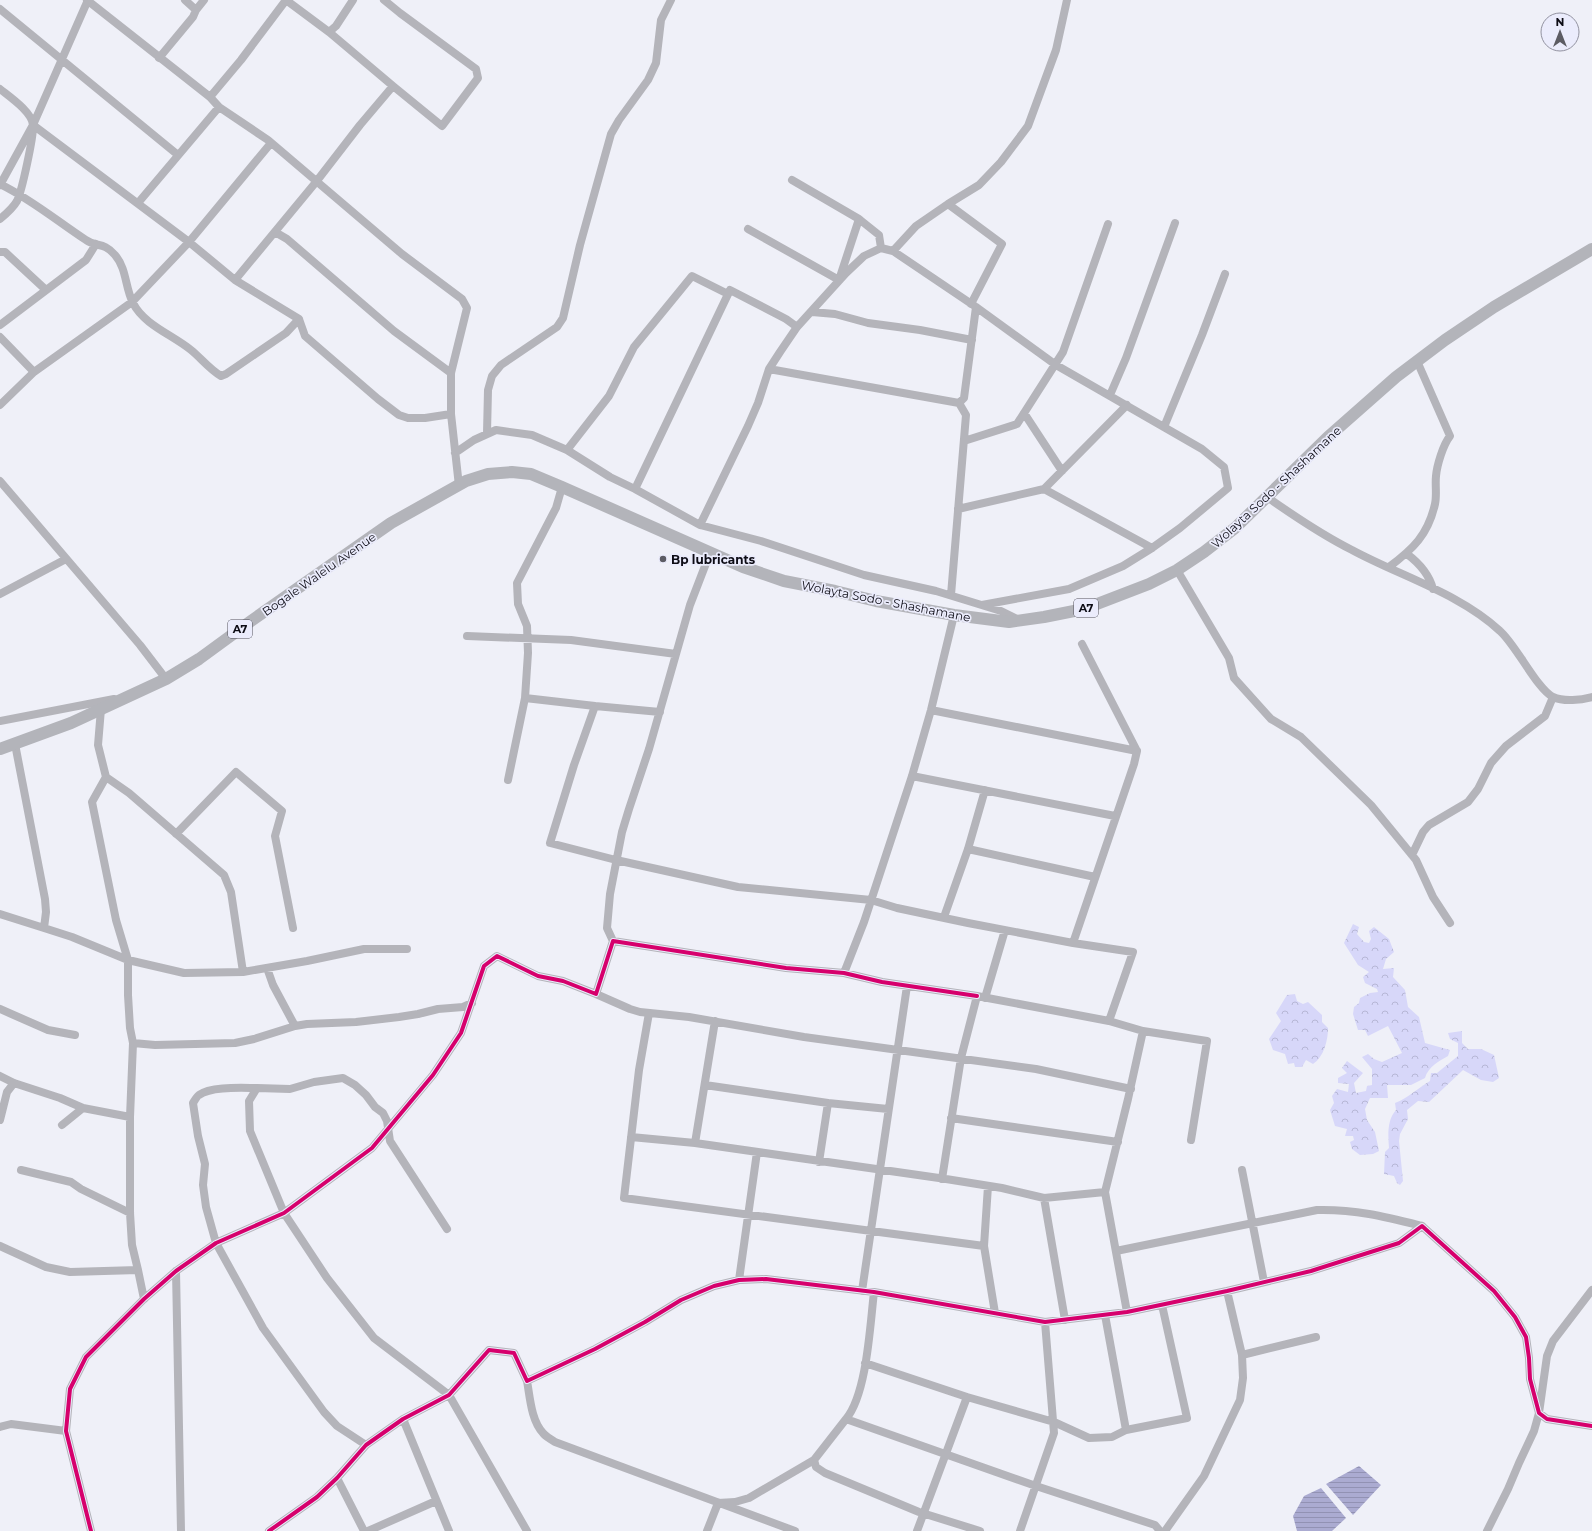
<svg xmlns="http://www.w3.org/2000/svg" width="1592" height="1531" viewBox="0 0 1592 1531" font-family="Montserrat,sans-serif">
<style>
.forest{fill:url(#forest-crowns)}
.water{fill:url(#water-rules)}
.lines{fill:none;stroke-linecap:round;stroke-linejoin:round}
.minor{stroke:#b4b4ba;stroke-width:8}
.highway{stroke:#b3b4ba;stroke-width:12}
.cycleway-casing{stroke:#ebecfc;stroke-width:6}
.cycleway{stroke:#d6006c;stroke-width:4}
.poi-dot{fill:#5c5c64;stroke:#ebecfc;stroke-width:1.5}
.labels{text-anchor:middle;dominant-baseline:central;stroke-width:3.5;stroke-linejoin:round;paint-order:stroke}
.shield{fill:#ebecfc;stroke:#504f5a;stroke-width:1}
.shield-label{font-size:11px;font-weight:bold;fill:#0d0c15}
.street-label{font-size:12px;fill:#0d0c15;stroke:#ebecfc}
.poi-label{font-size:12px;font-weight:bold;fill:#0d0c15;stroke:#ebecfc;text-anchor:start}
</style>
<defs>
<pattern id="forest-crowns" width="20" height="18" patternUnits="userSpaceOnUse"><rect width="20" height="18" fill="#d7d7f9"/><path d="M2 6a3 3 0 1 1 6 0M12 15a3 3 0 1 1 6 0" fill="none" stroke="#b7b7d5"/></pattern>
<pattern id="water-rules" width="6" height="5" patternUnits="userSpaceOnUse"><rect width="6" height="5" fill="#ababd1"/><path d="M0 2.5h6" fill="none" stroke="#9292b3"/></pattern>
</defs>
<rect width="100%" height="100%" fill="#eff0f8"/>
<path class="forest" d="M 1353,924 L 1359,927 L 1357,934 L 1364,942 L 1369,943 L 1371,939 L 1369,931 L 1374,927 L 1389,939 L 1394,952 L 1386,959 L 1383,969 L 1394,968 L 1393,977 L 1405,990 L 1408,1007 L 1419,1017 L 1425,1043 L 1450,1050 L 1448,1056 C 1439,1061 1428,1067 1425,1078 L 1411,1085 L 1387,1085 L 1388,1098 L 1370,1098 L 1365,1109 L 1367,1120 L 1375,1132 L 1379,1151 L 1373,1154 L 1360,1155 L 1352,1149 L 1350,1142 L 1354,1140 L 1353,1136 L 1345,1136 L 1347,1129 L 1335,1126 L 1330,1110 L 1334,1103 L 1332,1096 L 1337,1089 L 1348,1092 L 1349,1084 L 1338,1083 L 1338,1078 L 1347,1073 L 1342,1068 L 1347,1061 L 1363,1073 L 1354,1083 L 1356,1093 L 1366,1091 L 1367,1086 L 1372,1085 L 1372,1069 L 1362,1057 L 1368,1054 L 1374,1059 L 1382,1062 L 1402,1053 L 1388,1026 L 1368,1036 L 1365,1030 L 1358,1030 L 1353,1014 L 1354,1007 L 1359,1003 L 1360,998 L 1370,993 L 1378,992 L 1377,989 L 1365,983 L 1363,977 L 1369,972 L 1358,965 L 1344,943 Z
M 1295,994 L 1297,1001 L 1303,1004 L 1308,1002 L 1322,1015 L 1322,1022 L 1328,1028 C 1328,1040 1324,1057 1313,1064 L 1306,1060 L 1302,1067 L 1295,1067 L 1294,1063 L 1288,1064 L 1285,1054 L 1273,1050 L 1269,1039 L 1281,1021 L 1276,1013 L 1287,995 Z
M 1462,1031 L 1462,1043 L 1468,1049 L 1481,1049 L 1494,1055 L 1499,1078 L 1493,1082 L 1481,1080 L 1463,1070 L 1429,1102 L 1418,1101 L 1407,1110 L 1408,1119 L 1400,1134 L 1399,1141 L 1403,1181 L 1400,1185 L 1397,1183 L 1394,1176 L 1384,1174 L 1385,1152 L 1389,1148 C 1388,1135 1387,1120 1396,1110 L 1395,1103 C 1408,1098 1418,1088 1430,1081 L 1431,1073 L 1437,1073 L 1458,1056 L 1458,1043 L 1450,1039 L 1448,1033 Z"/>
<path class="water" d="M 1359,1466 L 1381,1485 L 1353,1515 L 1326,1484 Z
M 1321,1488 L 1346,1518 L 1332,1531 L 1297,1531 L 1293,1516 L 1304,1496 Z"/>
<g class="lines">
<path class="minor" d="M 87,0 L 210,97 L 219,107 L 268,140 L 402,254 L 462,299 L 467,308 L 451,373 L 451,414 L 459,486
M 286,0 L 329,32 L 393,86
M 0,9 L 178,155
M 196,10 L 204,0
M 329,32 L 336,26 L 353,0
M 159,58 L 193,17 L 196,10 L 185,0
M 0,89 C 10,97 32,112 33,125 C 34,135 22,191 17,201 C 13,208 6,214 0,219
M 210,97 L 241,60 L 286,0
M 33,125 L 189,242 L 235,280 L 299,319 L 305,336 L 378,399 L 399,415 L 408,418 L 425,418 L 451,414
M 792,180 L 859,219 L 879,235 L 881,248
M 0,184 C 31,199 57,221 86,240 C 97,248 103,241 115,255 C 127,269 125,288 133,303 C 144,325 173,335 191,350 C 201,358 209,369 221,376 L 226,374 L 286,333 L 299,319
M 0,185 L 33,125 L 88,0
M 138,203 L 219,107
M 948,204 L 1002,244 L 971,304
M 748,229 L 839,280 L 859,219
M 275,232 L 287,239 L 394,331 L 451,373
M 893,251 L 916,226 L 948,204 L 979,185 L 1001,162 L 1028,126 L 1056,50 L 1067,0
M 0,252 L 5,252 L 46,290
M 235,280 L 316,182 L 360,125 L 393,86 L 442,126 L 478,78 L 476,69 L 400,13 L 384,0
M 812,312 L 835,314 L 868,323 L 920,330 L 972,340
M 0,325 L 86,260 L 96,244
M 0,337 L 34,372
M 769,369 L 959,403 L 966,415 L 951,595
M 1110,395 L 1126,358 L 1175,223
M 959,403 L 964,398 L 976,307
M 0,405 L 34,372 L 132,302 L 189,242 L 271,143
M 1024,413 L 1062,471
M 1164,427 L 1202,335 L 1225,274
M 487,433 L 488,390 L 492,376 L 501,365 L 557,327 L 563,318 L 580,245 L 611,134 L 619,120 L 648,80 L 656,63 L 661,20 L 671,0
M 964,441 L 1017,424 L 1063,352 L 1108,224
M 567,450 L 609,396 L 634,347 L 692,276 L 728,294
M 455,453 L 474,440 L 496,430 L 532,435 L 567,450 L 610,477 L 635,489 L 700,525 L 761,541 L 864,575 L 936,591 L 1001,611 L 1019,620
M 0,481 L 140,645 L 166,679
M 562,487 L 556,508 L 517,583 L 518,604 L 527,626 L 528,653 L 525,698 L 595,706 L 574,765 L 550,843 L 616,860 L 738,887 L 871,900 L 897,908 L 968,923 L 1073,943
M 635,489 L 730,290 L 786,319 L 797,327
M 1044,489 L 1152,548
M 1267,497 C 1294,516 1322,535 1352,550 C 1400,576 1459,593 1500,631 C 1516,645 1537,689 1553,697 C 1564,702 1581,700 1592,697
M 958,509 L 1044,489 L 1127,405
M 700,525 L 748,426 L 758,403 L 769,369 L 780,352 L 797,327 L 846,273 L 864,256 L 881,248 L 893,251 L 976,307 L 1056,365 L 1202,449 L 1224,467 L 1228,488 L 1180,528 L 1152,548 L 1123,566 L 1069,589 L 982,605
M 1407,554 C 1419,563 1429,574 1433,589
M 1389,567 C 1413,549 1428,535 1435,504 C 1437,495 1435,485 1436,476 C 1437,465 1443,445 1450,436 L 1417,361
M 1177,570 L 1229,658 L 1234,678 L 1271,719 L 1301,737 L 1371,805 L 1416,860 L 1433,897 L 1450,923
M 0,594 L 66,559
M 467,636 L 571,640 L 676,654
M 1082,644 L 1137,751 L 1134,764 L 1073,943 L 1133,952 L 1109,1021 L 1143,1031 L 1128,1099 L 1105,1192 L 1127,1312
M 595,706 L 660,712
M 101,709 L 98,745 L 106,777 L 92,802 L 116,920 L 128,960 L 128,995 L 130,1028 L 133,1043 L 130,1117 L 130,1213 L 132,1245 L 138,1270
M 931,710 L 1137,751
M 0,721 L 114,699
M 15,744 L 45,899 L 46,912 L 44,928 L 72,937 L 128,960 L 184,973 L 243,972 L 307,961 L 364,949 L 407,949
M 912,776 L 1115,816
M 106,777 L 129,793 L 224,875 L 231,892 L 243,972
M 508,780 L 525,698
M 176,834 L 236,772 L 282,811 L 275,836 L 293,928
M 968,849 L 1095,877
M 1412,855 L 1423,832 L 1429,825 L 1468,802 L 1478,789 L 1491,763 L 1506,746 L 1545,716 L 1553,697
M 0,914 L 44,928
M 944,917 L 968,849 L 985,790
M 613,941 L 607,928 L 610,894 L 622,832 L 629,809 L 649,749 L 690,605 L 710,553
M 267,968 L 273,985 L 295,1026 L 307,1024 L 356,1022 L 399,1017 L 418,1014 L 438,1009 L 463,1007 L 472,1003
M 844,973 L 864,922 L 912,776 L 931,710 L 954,615
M 596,994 L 630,1009 L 640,1012 L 689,1017 L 804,1037 L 1036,1069 L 1131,1089
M 985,998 L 1005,930
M 0,1009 L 48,1030 L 75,1035
M 649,1013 L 639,1070 L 624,1198 L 984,1246
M 1143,1031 L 1207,1041 L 1191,1140
M 133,1043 L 155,1045 L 235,1043 L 254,1039 L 295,1026
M 0,1076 L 14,1083 L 60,1098 L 83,1108 L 130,1117
M 705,1085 L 828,1103 L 888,1109
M 257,1088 C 243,1088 211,1086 199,1095 C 197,1096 195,1100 193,1103 L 198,1136 L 205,1164 L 203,1185 L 206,1207 L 216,1243 L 263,1328 L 324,1412 L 337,1426 L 366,1445
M 951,1118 L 1118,1142
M 0,1120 L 7,1092 L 14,1083
M 62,1125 L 83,1108
M 631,1137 L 695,1143 L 946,1179 L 1002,1188 L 1044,1198 L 1105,1192
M 695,1143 L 715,1021
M 819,1162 L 828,1103
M 21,1170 L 71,1182 L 81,1189 L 130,1213
M 1242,1170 L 1264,1282
M 942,1179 L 961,1058 L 977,996 L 1109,1021
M 988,1186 L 984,1246 L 995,1313
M 1044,1198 L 1065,1320
M 447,1229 L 390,1141 L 387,1121 L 383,1113 L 375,1107 L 366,1095 L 355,1085 L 343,1078 L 314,1082 L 290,1089 L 257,1088 L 249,1101 L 250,1131 L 284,1213 L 327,1278 L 374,1338 L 449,1395 L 527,1531
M 0,1246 L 46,1267 L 70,1272 L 138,1270 L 144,1299
M 1116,1251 L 1317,1210 C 1355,1209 1386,1217 1422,1226
M 176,1271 L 181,1531
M 739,1280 L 757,1152
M 862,1291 L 907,986
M 1242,1355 L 1316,1337
M 865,1363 L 967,1397 L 917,1531
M 527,1381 C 530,1397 531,1420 543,1433 C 546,1437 551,1439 555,1442 L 795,1531
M 967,1397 L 1054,1422 L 1089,1438 L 1112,1437 L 1126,1430 L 1105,1315
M 403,1419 L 449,1531
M 846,1419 C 867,1394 870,1325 874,1292
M 0,1427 L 11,1424 L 66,1431
M 1126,1430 L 1187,1418 L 1162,1305
M 814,1460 L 816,1467 L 825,1473 L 919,1512 L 980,1531
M 337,1478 L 364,1531
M 91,1531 L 66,1431 L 70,1389 L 86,1357 L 144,1299 L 176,1271 L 216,1243 L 284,1213 L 372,1148 L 433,1075 L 461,1033 L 484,966 L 497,956 L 538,976 L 563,981 L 596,994 L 613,941 L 786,968 L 844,973 L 882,982 L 977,996
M 269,1531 L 317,1497 L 337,1478 L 366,1445 L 403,1419 L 449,1395 L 489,1350 L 514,1353 L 527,1381 L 595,1349 L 645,1322 L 681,1300 L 714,1286 L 739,1280 L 766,1279 L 874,1292 L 1045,1322 L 1127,1312 L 1227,1291 L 1311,1271 L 1399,1243 L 1422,1226 L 1494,1291 L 1515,1317 L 1526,1337 L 1529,1358 L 1530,1379 L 1539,1413 L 1547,1419 L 1592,1426
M 368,1531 L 436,1501
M 707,1531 L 718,1503 L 735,1502 L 749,1498 L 814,1460 L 846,1419 L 1036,1486 L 1155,1525 L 1160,1531
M 1020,1531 L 1054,1433 L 1045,1322
M 1165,1531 L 1204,1476 L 1240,1400 L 1243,1378 L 1242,1355 L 1227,1291
M 1487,1531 L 1508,1489 L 1519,1463 L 1534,1431 L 1539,1413 L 1547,1356 L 1553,1341 L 1592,1290"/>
<path class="highway" d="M 0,749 L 71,723 L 166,679 L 199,659 L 251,621 L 391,523 L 466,481 L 488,474 L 512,472 L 531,474 L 562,487 L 743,567 L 784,581 L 835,591 L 876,601 L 954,615 L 1009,622 L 1044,617 L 1084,609 L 1149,584 L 1177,570 L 1204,552 L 1235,528 L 1328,437 L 1396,377 L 1445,340 L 1494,307 L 1592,249"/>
<defs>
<path id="cycleway" d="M 91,1531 L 66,1431 L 70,1389 L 86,1357 L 144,1299 L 176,1271 L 216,1243 L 284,1213 L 372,1148 L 433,1075 L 461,1033 L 484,966 L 497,956 L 538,976 L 563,981 L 596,994 L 613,941 L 786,968 L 844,973 L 882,982 L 977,996
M 269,1531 L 317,1497 L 337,1478 L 366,1445 L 403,1419 L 449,1395 L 489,1350 L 514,1353 L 527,1381 L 595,1349 L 645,1322 L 681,1300 L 714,1286 L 739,1280 L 766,1279 L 874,1292 L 1045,1322 L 1127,1312 L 1227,1291 L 1311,1271 L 1399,1243 L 1422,1226 L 1494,1291 L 1515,1317 L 1526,1337 L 1529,1358 L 1530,1379 L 1539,1413 L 1547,1419 L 1592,1426"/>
</defs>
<use href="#cycleway" class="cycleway-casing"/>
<use href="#cycleway" class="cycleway"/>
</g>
<circle class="poi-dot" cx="663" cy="559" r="4"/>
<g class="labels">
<g class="shield">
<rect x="1074" y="599" width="24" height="18" rx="3"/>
<rect x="228" y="620" width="24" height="18" rx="3"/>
</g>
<g class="shield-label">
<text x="1086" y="608">A7</text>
<text x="240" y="629">A7</text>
</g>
<g class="street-label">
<text transform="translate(1276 487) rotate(-43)">Wolayta Sodo - Shashamane</text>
<text transform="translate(319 574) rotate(-35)">Bogale Walelu Avenue</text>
<text transform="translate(886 601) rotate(11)">Wolayta Sodo - Shashamane</text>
</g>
<g class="poi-label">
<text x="671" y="559">Bp lubricants</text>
</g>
</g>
<g transform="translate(1560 32)"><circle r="19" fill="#ebecfc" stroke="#9292a0"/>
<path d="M0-3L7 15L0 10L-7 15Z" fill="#5c5c64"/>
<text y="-6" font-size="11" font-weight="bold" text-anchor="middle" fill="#0d0c15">N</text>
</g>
</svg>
